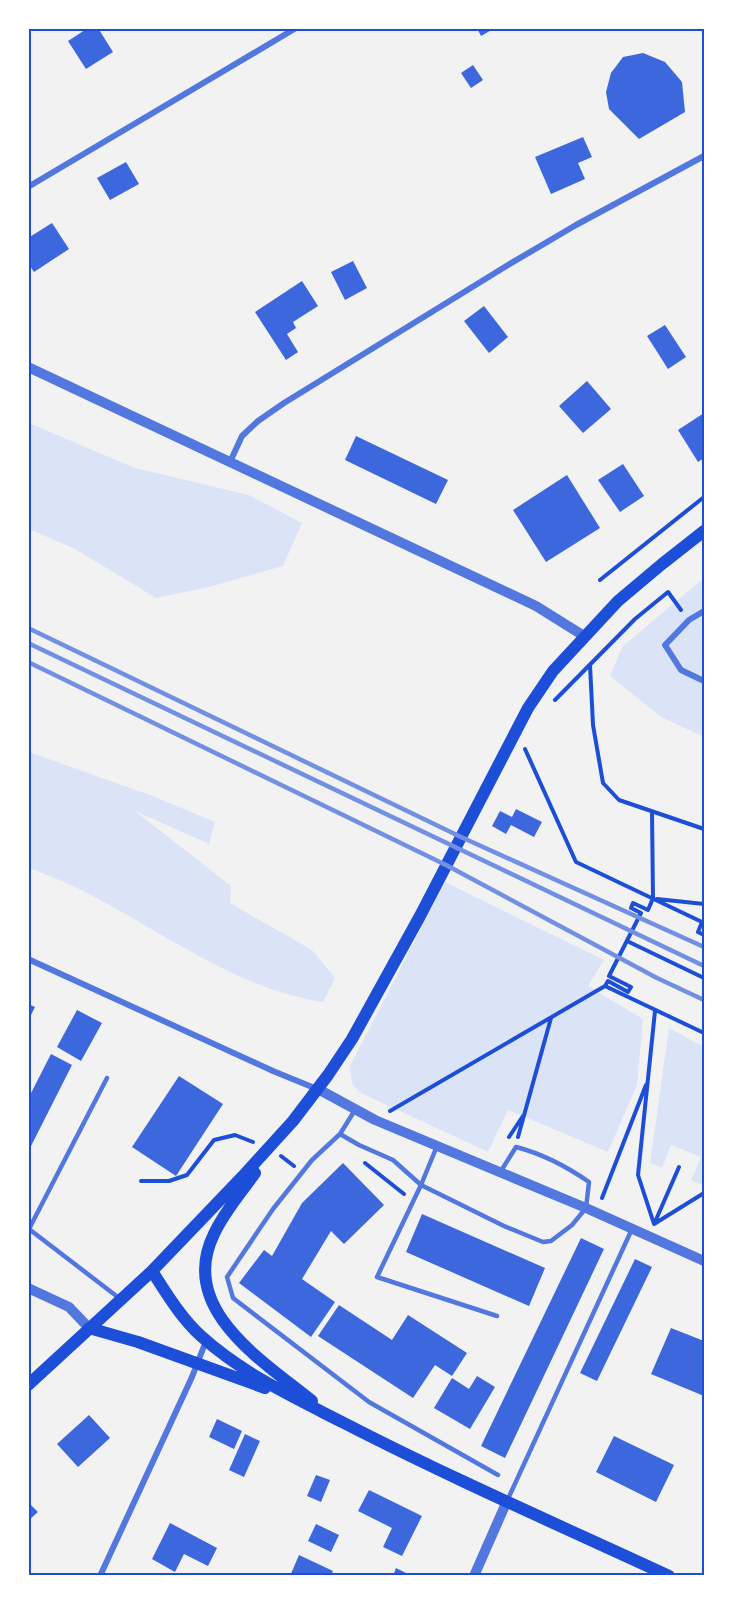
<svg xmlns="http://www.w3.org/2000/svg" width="733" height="1604" viewBox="0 0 733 1604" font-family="'PT Sans',sans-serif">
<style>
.green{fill:#dbe4f7}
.building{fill:#3d67dc}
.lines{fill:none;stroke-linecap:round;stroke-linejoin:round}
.path{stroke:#1d4ed8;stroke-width:4}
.service{stroke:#5277de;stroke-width:4.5}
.minor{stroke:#5277de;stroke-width:6}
.tertiary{stroke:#5277de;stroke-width:10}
.secondary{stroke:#1d4ed8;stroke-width:12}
.rail{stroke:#7290e2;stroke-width:4.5}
.neatline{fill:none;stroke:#1d4ed8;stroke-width:2}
</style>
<rect width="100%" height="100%" fill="#f2f2f2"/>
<path class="green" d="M 29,423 L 135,468 L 249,495 L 302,523 L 283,566 L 209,587 L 156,598 L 75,549 L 29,529 Z
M 704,578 L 704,737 L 661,717 L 610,676 L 622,647 Z
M 29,752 L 150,795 L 215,822 L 209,844 L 135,811 L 231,886 L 230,903 L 312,950 L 335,978 L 323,1002 C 233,988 163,931 83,891 C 66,882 47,875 29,868 Z
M 445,882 L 604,960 L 588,986 L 643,1019 L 637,1085 L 608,1152 L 508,1110 L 488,1152 L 359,1092 L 352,1083 L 350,1066 Z
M 669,1028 L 704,1047 L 704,1186 L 691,1180 L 701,1157 L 671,1145 L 662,1168 L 650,1163 Z"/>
<path class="building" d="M 88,28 L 98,28 L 113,52 L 86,69 L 68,41 Z
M 477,28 L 495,28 L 481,36 Z
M 643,53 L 665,62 L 682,82 L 685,112 L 639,139 L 609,109 L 606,92 L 611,73 L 623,57 Z
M 473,65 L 483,80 L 471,88 L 461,73 Z
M 583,137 L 592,157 L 578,163 L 585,179 L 551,194 L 535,157 Z
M 126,162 L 139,184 L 110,200 L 97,178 Z
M 52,223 L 69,249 L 34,272 L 28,263 L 28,238 Z
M 353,261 L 367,288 L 345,300 L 331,272 Z
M 302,281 L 318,306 L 293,322 L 296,328 L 287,334 L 298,352 L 286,360 L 255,312 Z
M 484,306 L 508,337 L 489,353 L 464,321 Z
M 665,325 L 686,357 L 668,369 L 647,336 Z
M 587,381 L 611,409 L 583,433 L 559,406 Z
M 704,413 L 704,458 L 698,462 L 678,430 Z
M 356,436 L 448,480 L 436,504 L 345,460 Z
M 623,464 L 644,496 L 620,512 L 598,480 Z
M 567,475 L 600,528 L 546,562 L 513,510 Z
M 516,809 L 542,822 L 534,837 L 511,825 L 506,834 L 492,826 L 500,811 L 512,817 Z
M 28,1004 L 35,1007 L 28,1021 Z
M 77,1010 L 102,1023 L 81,1061 L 57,1047 Z
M 51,1054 L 72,1065 L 28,1152 L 28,1099 Z
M 179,1076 L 223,1104 L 176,1176 L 132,1147 Z
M 343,1163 L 384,1205 L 344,1244 L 331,1231 L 302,1279 L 335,1302 L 311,1337 L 239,1283 L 264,1250 L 272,1256 L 302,1203 Z
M 422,1214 L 545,1268 L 529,1306 L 406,1252 Z
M 581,1238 L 604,1249 L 505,1458 L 481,1446 Z
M 635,1259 L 652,1267 L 597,1381 L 580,1373 Z
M 339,1305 L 392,1340 L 408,1315 L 467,1353 L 452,1376 L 435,1365 L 413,1398 L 318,1336 Z
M 671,1328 L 704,1341 L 704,1396 L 651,1374 Z
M 477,1376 L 495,1387 L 470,1429 L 434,1408 L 452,1378 L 469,1389 Z
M 89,1415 L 110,1438 L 78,1467 L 57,1444 Z
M 217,1419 L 242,1431 L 234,1449 L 209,1437 Z
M 245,1434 L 260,1441 L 244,1477 L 229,1470 Z
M 614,1436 L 674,1465 L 656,1502 L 596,1472 Z
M 316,1475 L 330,1480 L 321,1502 L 307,1496 Z
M 369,1490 L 422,1516 L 402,1556 L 383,1547 L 392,1528 L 358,1511 Z
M 28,1502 L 38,1512 L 28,1521 Z
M 170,1523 L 217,1548 L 208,1566 L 184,1554 L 175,1572 L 152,1559 Z
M 316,1524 L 339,1535 L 331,1552 L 308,1541 Z
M 299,1555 L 333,1571 L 331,1576 L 290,1576 Z
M 396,1568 L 412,1576 L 393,1576 Z"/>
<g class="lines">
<path class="path" d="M 600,580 L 704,497
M 590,665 L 593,725 L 603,783 L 619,800 L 704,829
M 555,700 L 635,619 L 668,592 L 681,610
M 525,749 L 576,862 L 702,922 L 698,932 L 704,935
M 652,812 L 653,898 L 648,910 L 633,903 L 631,908 L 641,913 L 609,976 L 631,987 L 628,992 L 608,981 L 605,986 L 704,1033
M 657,899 L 704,904
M 627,941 L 704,978
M 655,1011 L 638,1175 L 654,1224 L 704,1193
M 390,1111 L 605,986
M 509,1137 L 523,1116
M 518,1137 L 551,1018
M 281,1156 L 294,1166
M 365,1163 L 404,1194
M 141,1181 L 169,1181 L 187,1175 L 214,1140 L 235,1135 L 253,1142
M 602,1198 L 646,1085
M 655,1222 L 679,1167"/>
<path class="service" d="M 107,1078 L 29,1229 L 119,1298
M 355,1110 L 340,1134 L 312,1160 L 273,1209 L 227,1277 L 233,1298 L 369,1402 L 498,1475
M 340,1134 L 359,1145 L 393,1160 L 421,1185 L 504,1226 L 543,1242 L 551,1241 L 572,1225 L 586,1208 L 589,1182 C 566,1166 543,1154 516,1147 L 501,1171
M 437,1146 L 421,1185 L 377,1277 L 497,1316
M 507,1501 L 632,1229"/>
<path class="minor" d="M 28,187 L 296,28
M 230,462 L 242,436 L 258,421 L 284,403 L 508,265 L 576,225 L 704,156
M 704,611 L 689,620 L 665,645 L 681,670 L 704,681
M 28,959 L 273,1071 L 317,1089
M 100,1576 L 192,1377 L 206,1341"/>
<path class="tertiary" d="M 28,367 L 536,606 L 584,636
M 318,1089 L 375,1120 L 586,1208 L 704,1261
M 28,1288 L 69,1307 L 89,1328
M 474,1576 L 507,1501"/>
<path class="secondary" d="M 255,1173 C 241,1193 224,1212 214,1234 C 177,1309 263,1361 312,1401
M 152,1271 C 167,1294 181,1318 201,1336 C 243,1374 295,1398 344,1423 C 451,1478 561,1526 669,1576
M 89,1328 L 138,1342 L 265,1388
M 28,1385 L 152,1271 L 243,1176 L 293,1121 L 328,1075 L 352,1039 L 420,916 L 528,708 L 553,671 L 618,601 L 662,564 L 704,531"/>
<path class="rail" d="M 28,628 L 461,837 L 704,947
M 28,643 L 704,966
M 28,662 L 446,865 L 657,978 L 704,1000"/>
</g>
<rect width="733" height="1604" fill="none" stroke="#ffffff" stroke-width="60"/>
<rect x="30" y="30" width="673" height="1544" class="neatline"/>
</svg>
